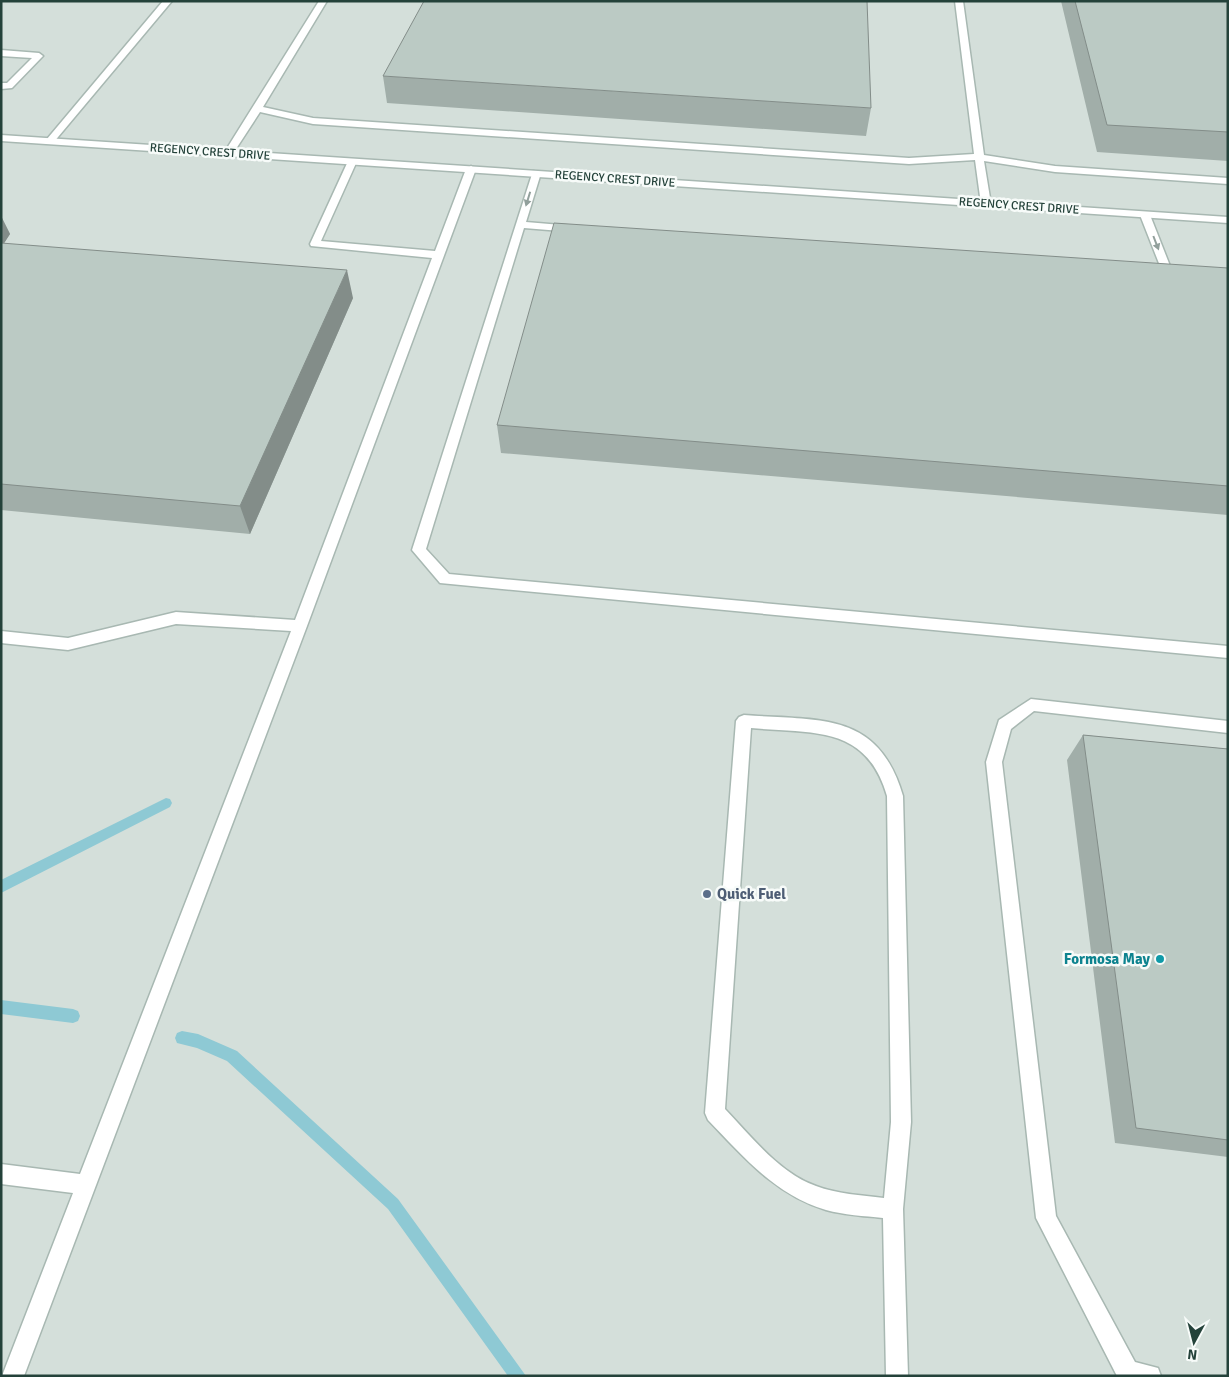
<svg xmlns="http://www.w3.org/2000/svg" width="1229" height="1377" viewBox="0 0 1229 1377" font-family="Signika,sans-serif">
<style>
.built{fill:#d4dfda}
.lines{fill:none;stroke-linecap:round;stroke-linejoin:round}
.stream{fill:#8ec9d4;fill-rule:evenodd}
.service-casing{stroke:#a8b8b2;stroke-width:3}
.minor-casing{stroke:#a8b8b2;stroke-width:3}
.service{fill:#fff;fill-rule:evenodd}
.minor{fill:#fff;fill-rule:evenodd}
.wall{fill:#a1aea9}
.shaded-wall{fill:#838d89}
.building{fill:#bbcac4;stroke:#838d89}
.oneway{fill:#92a09c}
.service-dot{fill:#5c6f8a;stroke:#f7fbf9;stroke-width:2}
.culture-dot{fill:#0f9aa8;stroke:#f7fbf9;stroke-width:2}
.labels{text-anchor:middle;dominant-baseline:central;stroke-width:5;stroke-linejoin:round;paint-order:stroke}
.far-street-label{font-size:12px;fill:#24423a;stroke:#f7fbf9}
.service-label{font-size:15px;font-weight:bold;fill:#4e5e75;stroke:#f7fbf9;text-anchor:start}
.culture-label{font-size:15px;font-weight:bold;fill:#0d838f;stroke:#f7fbf9;text-anchor:end}
</style>
<rect width="100%" height="100%" fill="#e6efeb"/>
<path class="built" d="M 1,1 L 1228,1 L 1228,1376 L 1,1376 Z"/>
<g class="lines">
<path class="stream" d="M 166,798 L 170,799 L 172,803 L 170,807 L 1,893 L 1,880 Z
M 1,1000 L 73,1009 L 78,1011 L 80,1016 L 78,1021 L 73,1023 L 1,1014 Z
M 182,1031 L 198,1034 L 237,1051 L 398,1199 L 526,1376 L 508,1376 L 388,1209 L 227,1061 L 197,1048 L 177,1043 L 175,1038 L 177,1033 Z"/>
<defs>
<path id="service" d="M 163,1 L 172,1 L 53,143 L 47,143 L 47,139 Z
M 319,1 L 327,1 L 263,107 L 313,118 L 909,158 L 974,154 L 955,1 L 963,1 L 984,155 L 1055,166 L 1228,178 L 1228,184 L 1055,172 L 984,161 L 991,204 L 986,207 L 981,204 L 975,160 L 909,164 L 313,124 L 260,112 L 232,155 L 226,155 L 224,153 Z
M 1,50 L 39,53 L 43,56 L 12,88 L 1,89 L 1,83 L 7,83 L 32,58 L 1,56 Z
M 349,159 L 357,161 L 321,241 L 435,251 L 466,169 L 471,166 L 476,169 L 307,626 L 24,1376 L 2,1376 L 73,1193 L 1,1184 L 1,1164 L 80,1174 L 291,631 L 176,624 L 68,650 L 1,643 L 1,631 L 68,638 L 176,612 L 295,620 L 432,258 L 311,246 L 310,244 Z
M 533,171 L 541,173 L 526,222 L 573,226 L 578,229 L 573,232 L 524,228 L 426,549 L 449,574 L 1228,646 L 1228,658 L 440,583 L 412,550 Z
M 1145,212 L 1150,215 L 1172,271 L 1171,273 L 1163,273 L 1162,271 L 1140,215 Z
M 1031,699 L 1228,721 L 1228,733 L 1034,711 L 1011,729 L 1002,762 L 1056,1216 L 1135,1362 L 1158,1368 L 1161,1376 L 1117,1376 L 1036,1218 L 986,762 L 999,720 Z
M 744,715 C 819,721 878,710 903,796 L 911,1122 L 903,1209 L 908,1376 L 886,1376 L 883,1218 C 864,1216 844,1215 826,1210 C 775,1195 743,1156 708,1120 L 705,1113 L 736,721 L 739,717 ZM 751,728 C 813,734 866,724 887,796 L 891,1122 L 884,1198 C 861,1195 837,1194 816,1186 C 779,1173 751,1136 725,1109 Z"/>
<path id="minor" d="M 1,135 L 1228,217 L 1228,223 L 1,141 Z"/>
</defs>
<use href="#service" class="service-casing"/>
<use href="#minor" class="minor-casing"/>
<use href="#service" class="service"/>
<use href="#minor" class="minor"/>
</g>
<path class="wall" d="M 1061,1 L 1228,1 L 1228,161 L 1097,152 Z
M 383,76 L 871,108 L 866,136 L 387,103 Z
M 1,216 L 10,234 L 4,243 L 353,298 L 250,534 L 1,510 Z
M 1228,268 L 1228,515 L 501,453 L 497,425 Z
M 1083,735 L 1228,749 L 1228,1157 L 1115,1143 L 1067,760 Z"/>
<path class="shaded-wall" d="M 1,216 L 10,234 L 1,248 Z
M 347,270 L 353,298 L 250,534 L 240,506 Z"/>
<path class="building" d="M 424,1 L 867,1 L 871,108 L 383,76 Z
M 1075,1 L 1228,1 L 1228,132 L 1107,125 Z
M 554,223 L 1228,268 L 1228,486 L 497,425 Z
M 1,243 L 347,270 L 240,506 L 1,484 Z
M 1083,735 L 1228,749 L 1228,1140 L 1136,1128 Z"/>
<defs><path id="oneway-solid" d="M-6-.8H1V-3.2L6.5 0L1 3.2V.8H-6Z" transform="scale(1.25)"/></defs>
<g class="oneway">
<use href="#oneway-solid" transform="translate(528 199) rotate(107)"/>
<use href="#oneway-solid" transform="translate(1156 243) rotate(69)"/>
</g>
<circle class="service-dot" cx="707" cy="894" r="5"/>
<circle class="culture-dot" cx="1160" cy="959" r="5"/>
<g class="labels">
<g class="far-street-label">
<text transform="translate(210 152) rotate(4)">REGENCY CREST DRIVE</text>
<text transform="translate(615 179) rotate(4)">REGENCY CREST DRIVE</text>
<text transform="translate(1019 206) rotate(4)">REGENCY CREST DRIVE</text>
</g>
<g class="service-label">
<text x="717" y="894">Quick Fuel</text>
</g>
<g class="culture-label">
<text x="1150" y="959">Formosa May</text>
</g>
</g>
<rect width="1229" height="1377" fill="none" stroke="#24423a" stroke-width="5"/>
<g transform="translate(1194 1342) rotate(187)" stroke="#f7fbf9" stroke-width="4" paint-order="stroke">
<path d="M0-4L9 19L0 12L-9 19Z" fill="#24423a"/>
<text y="-8" font-size="14" font-weight="bold" text-anchor="middle" fill="#24423a">N</text>
</g>
</svg>
